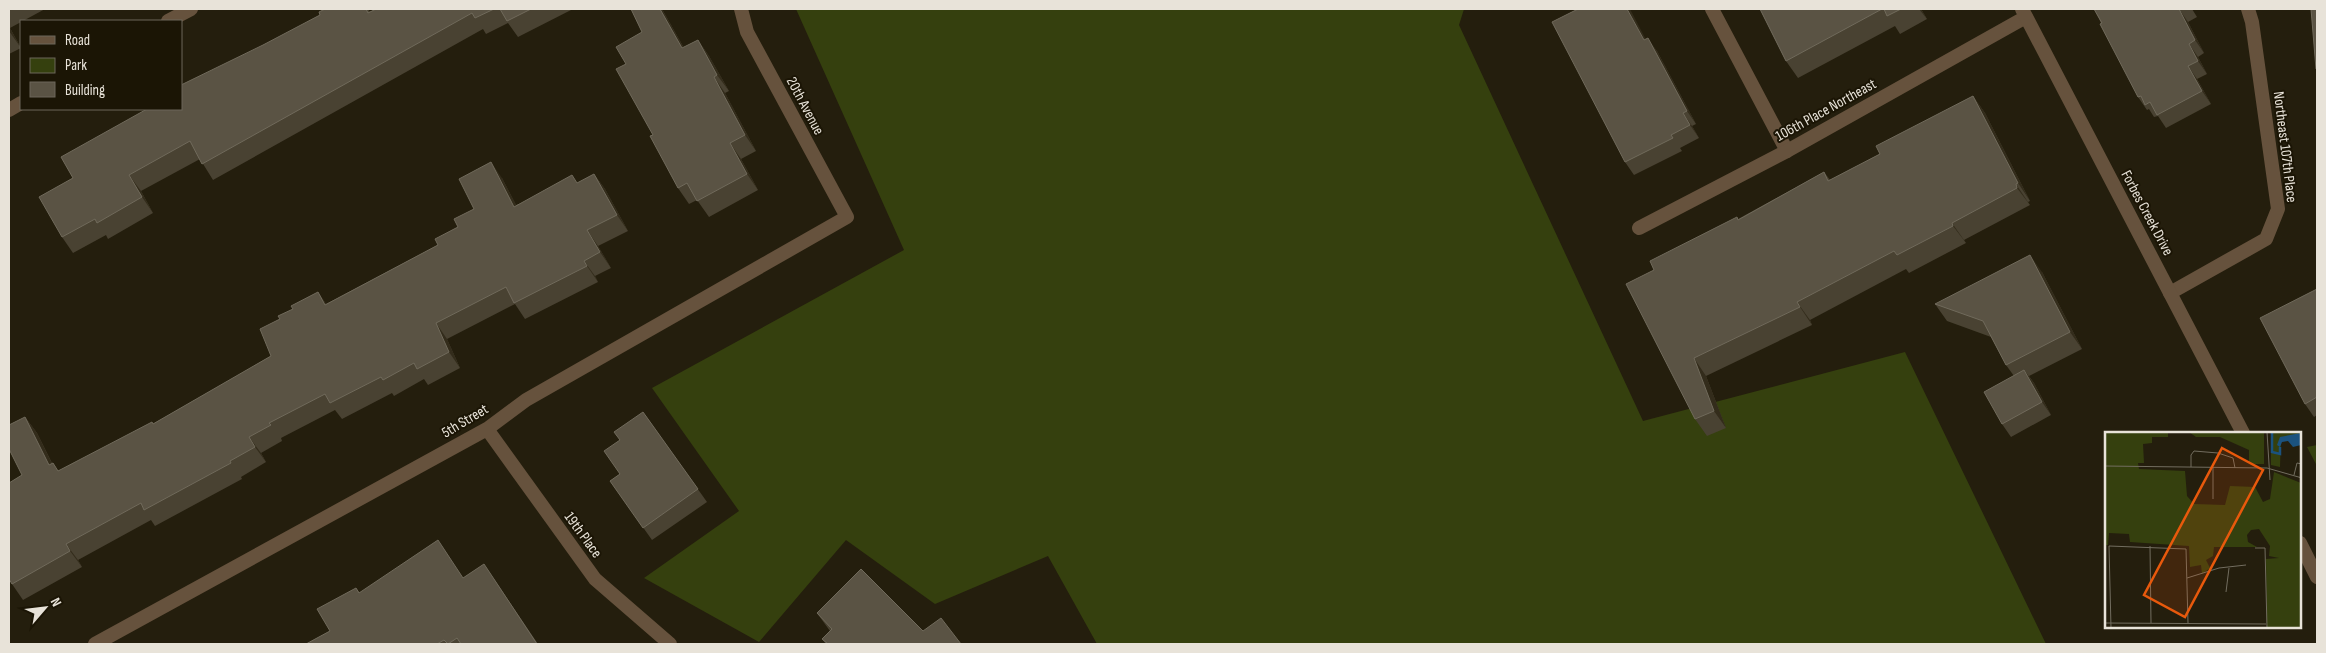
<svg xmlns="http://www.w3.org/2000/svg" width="2326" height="653" viewBox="0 0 2326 653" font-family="'Sofia Sans Condensed',sans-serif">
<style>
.green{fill:#35400e}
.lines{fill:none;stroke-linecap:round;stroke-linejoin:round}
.service{stroke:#66523d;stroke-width:14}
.minor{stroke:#66523d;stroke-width:14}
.tertiary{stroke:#66523d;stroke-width:14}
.wall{fill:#494232}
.shaded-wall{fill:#332c1b}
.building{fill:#5a5344;stroke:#706a5b}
.labels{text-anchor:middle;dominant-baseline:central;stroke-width:4;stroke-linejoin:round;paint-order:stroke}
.street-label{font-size:15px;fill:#e8e3d9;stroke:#1b1505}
.inset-river{fill:none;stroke:#1b527e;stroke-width:2.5}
.inset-road{fill:none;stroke:#726d5f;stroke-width:1}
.view{fill:#e8590c;fill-opacity:0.15;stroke:#e8590c;stroke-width:2.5}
.inset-edge{fill:none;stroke:#e8e3d9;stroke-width:2.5}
</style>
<rect width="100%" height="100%" fill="#241e0d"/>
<path class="green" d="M 796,9 L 1464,9 L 1459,25 L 1643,421 L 1905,352 L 2046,644 L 1097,644 L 1048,556 L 935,604 L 846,540 L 759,642 L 644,578 L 739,511 L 652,388 L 904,250 Z
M 2317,445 L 2317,466 L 2307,447 Z"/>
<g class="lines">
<path class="service" d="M 1712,9 L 1787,151"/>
<path class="minor" d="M 168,21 L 191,9
M 9,110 L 21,103
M 1639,228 L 1787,151 L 2026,17
M 2170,293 L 2266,239 L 2278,209 L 2252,22 L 2248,9
M 487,429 L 595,579 L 670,644
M 95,644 L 487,429 L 526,400 L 847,217 L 747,32 L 741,9"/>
<path class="tertiary" d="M 2022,9 L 2243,433
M 2300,543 L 2317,577"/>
</g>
<path class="wall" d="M 9,9 L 45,9 L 10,28 L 21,48 L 9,54 Z
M 368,9 L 370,12 L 376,9 L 573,9 L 518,37 L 508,23 L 486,34 L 483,29 L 213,180 L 200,159 L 141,191 L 153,213 L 108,239 L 106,235 L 73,253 L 62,237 L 73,178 Z
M 631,9 L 662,9 L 684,48 L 698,40 L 709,56 L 729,91 L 725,93 L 756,151 L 741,159 L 758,190 L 709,217 L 697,200 L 689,204 L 678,188 L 653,135 L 626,64 L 642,32 Z
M 1760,9 L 1921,9 L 1927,19 L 1900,34 L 1895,26 L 1798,78 L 1786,61 Z
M 2094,9 L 2192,9 L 2197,17 L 2188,22 L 2204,53 L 2198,57 L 2207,74 L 2197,79 L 2211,104 L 2166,128 L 2158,116 L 2154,117 L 2149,109 L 2147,110 L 2138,97 Z
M 1645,39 L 1657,51 L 1696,124 L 1692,126 L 1699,138 L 1680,148 L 1682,151 L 1634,175 L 1625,162 Z
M 1973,96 L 1985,113 L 2030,201 L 2028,202 L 2030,205 L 1964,240 L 1966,243 L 1909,273 L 1906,269 L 1810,320 L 1812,325 L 1706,376 L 1726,428 L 1707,436 L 1695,419 L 1654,270 L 1738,219 L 1824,172 L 1830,180 L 1880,154 Z
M 594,174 L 605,189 L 628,231 L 598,246 L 611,268 L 595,276 L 598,282 L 525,319 L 515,304 L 447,339 L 460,368 L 428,385 L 424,379 L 394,396 L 392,393 L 342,419 L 335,410 L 281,438 L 282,441 L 261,453 L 266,462 L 241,477 L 242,479 L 155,526 L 151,520 L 78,560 L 82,567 L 23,600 L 12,584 L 22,475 L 25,417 L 37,433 L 52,463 L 53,463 L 58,471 L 153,424 L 271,356 L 280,319 L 293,309 L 318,292 L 326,304 L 438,245 L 458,227 L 502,178 L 516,205 L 578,183 Z
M 2042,272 L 2082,349 L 2029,376 L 2034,383 L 2051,415 L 2011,437 L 2002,424 L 2014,376 L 2006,365 L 1991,337 L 1947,321 L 1935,304 Z
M 2317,289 L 2317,415 L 2314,417 L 2305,404 Z
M 643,412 L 707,502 L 652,540 L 610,481 L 620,474 L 620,440 Z
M 464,578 L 494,579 L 538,644 L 306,644 L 330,631 L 356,588 L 360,593 Z
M 817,613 L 923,631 L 961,644 L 826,644 L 822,639 L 830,631 Z"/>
<path class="shaded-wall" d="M 660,9 L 662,9 L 693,64 L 682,48 Z
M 1627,9 L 1630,9 L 1653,53 L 1644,40 Z
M 1919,9 L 1921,9 L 1927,19 Z
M 2179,9 L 2188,22 L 2204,53 L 2195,40 Z
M 9,26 L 10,28 L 21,48 L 9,31 Z
M 1648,38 L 1657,51 L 1696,124 L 1687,111 Z
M 698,40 L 709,56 L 729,91 L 717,75 Z
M 2189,44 L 2198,57 L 2207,74 L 2198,61 Z
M 2188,66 L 2197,79 L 2211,104 L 2202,91 Z
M 714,77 L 725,93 L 756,151 L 745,135 Z
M 1973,96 L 1985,113 L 2030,201 L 2018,183 Z
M 1683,113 L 1692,126 L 1699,138 L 1690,125 Z
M 730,143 L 741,159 L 758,190 L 747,174 Z
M 491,162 L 502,178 L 525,222 L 514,207 Z
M 594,174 L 605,189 L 628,231 L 617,215 Z
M 129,175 L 141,191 L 153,213 L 142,197 Z
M 2016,184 L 2030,205 L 2017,188 Z
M 1952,223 L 1964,240 L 1966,243 L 1953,226 Z
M 587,230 L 598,246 L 611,268 L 600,252 Z
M 2030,255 L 2042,272 L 2082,349 L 2070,332 Z
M 584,261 L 595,276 L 598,282 L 587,266 Z
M 318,292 L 329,308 L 325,305 Z
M 1797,302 L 1810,320 L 1812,325 L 1800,307 Z
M 436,323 L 447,339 L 460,368 L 449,352 Z
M 1694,358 L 1706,376 L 1726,428 L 1714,411 Z
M 2024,370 L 2034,383 L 2051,415 L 2042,402 Z
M 25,417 L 37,433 L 60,480 L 49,465 Z
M 249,437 L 261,453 L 266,462 L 255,447 Z
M 66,544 L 78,560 L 82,567 L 70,551 Z"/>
<path class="building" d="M 325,9 L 366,9 L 368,13 L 376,9 L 494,9 L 475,18 L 472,13 L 202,164 L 190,141 L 129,175 L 142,197 L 97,223 L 95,219 L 62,237 L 39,197 L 73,178 L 61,157 L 147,109 L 181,109 L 181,85 L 263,45 L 320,15 L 319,12 Z
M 500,9 L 531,9 L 507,21 Z
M 631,9 L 660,9 L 682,48 L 698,40 L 717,75 L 714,77 L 745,135 L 730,143 L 747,174 L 697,201 L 687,183 L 678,188 L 650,136 L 653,135 L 616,69 L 626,64 L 616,47 L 642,32 Z
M 1578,9 L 1627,9 L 1644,40 L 1648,38 L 1687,111 L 1683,113 L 1690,125 L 1671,135 L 1673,138 L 1625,162 L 1552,22 Z
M 1760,9 L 1882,9 L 1786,61 Z
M 1884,9 L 1901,9 L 1887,16 Z
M 2094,9 L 2180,9 L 2179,9 L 2195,40 L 2189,44 L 2198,61 L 2188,66 L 2202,91 L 2157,115 L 2150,102 L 2145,105 L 2141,96 L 2138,97 L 2100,24 L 2102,23 Z
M 2311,9 L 2317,9 L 2317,69 L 2316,69 Z
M 1973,96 L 2018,183 L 2016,184 L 2017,188 L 1952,223 L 1953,226 L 1897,255 L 1894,251 L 1797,302 L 1800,307 L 1694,358 L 1714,411 L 1695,419 L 1626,284 L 1654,270 L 1650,261 L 1737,217 L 1738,220 L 1824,172 L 1828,181 L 1880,154 L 1876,146 Z
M 491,162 L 514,207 L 572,175 L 577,183 L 594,174 L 617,215 L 587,230 L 600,252 L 584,261 L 587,266 L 514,303 L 506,287 L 436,323 L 449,352 L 417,369 L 414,363 L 383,380 L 381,377 L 330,403 L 325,394 L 269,423 L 271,425 L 249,437 L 255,447 L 230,461 L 231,463 L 144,510 L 141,503 L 66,544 L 70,551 L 12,584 L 9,579 L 9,483 L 22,475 L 9,449 L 9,425 L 25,417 L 49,465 L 53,463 L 58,471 L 152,422 L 153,424 L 271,356 L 260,329 L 280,319 L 278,316 L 293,309 L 291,306 L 318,292 L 325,305 L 438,245 L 435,239 L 458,227 L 454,219 L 474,209 L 459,179 Z
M 2030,255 L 2070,332 L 2006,365 L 1983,321 L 1935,304 Z
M 2317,289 L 2317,397 L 2305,404 L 2260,318 Z
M 2024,370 L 2042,402 L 2002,424 L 1984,392 Z
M 643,412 L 698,489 L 643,528 L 610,481 L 620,474 L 604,451 L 620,440 L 614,432 Z
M 438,540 L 463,578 L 484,564 L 537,644 L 461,644 L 457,638 L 448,644 L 444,640 L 437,644 L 306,644 L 330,631 L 317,609 L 356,588 L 359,593 Z
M 861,569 L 923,631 L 941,618 L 961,644 L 828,644 L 822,639 L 832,629 L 817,613 Z"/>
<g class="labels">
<g class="street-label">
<text transform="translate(805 106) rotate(62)">20th Avenue</text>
<text transform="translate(1826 110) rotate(-29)">106th Place Northeast</text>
<text transform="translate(2285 147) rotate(83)">Northeast 107th Place</text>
<text transform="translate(2147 213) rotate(62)">Forbes Creek Drive</text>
<text transform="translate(465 421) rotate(-31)">5th Street</text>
<text transform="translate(583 535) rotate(54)">19th Place</text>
</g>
</g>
<g transform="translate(2105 432)">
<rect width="196" height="196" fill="#241e0d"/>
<path d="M 0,0 L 63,0 L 63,5 L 47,5 L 47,11 L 38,12 L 39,31 L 33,31 L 34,37 L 80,39 L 82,64 L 89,72 L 120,73 L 125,54 L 150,55 L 158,70 L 165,67 L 169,40 L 196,51 L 196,196 L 162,196 L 161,127 L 174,126 L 164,124 L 165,114 L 154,97 L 146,98 L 142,103 L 143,110 L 152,115 L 109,115 L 108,124 L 101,128 L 105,136 L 97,142 L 96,133 L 85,135 L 84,114 L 25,110 L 24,102 L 4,101 L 3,113 L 0,113 ZM 84,0 L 159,0 L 159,32 L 144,32 L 144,18 L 115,5 L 91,5 ZM 166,0 L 196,0 L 196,6 L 176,5 L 175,35 L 166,33 Z" fill="#35400e"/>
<path d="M 196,1 L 196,13 L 188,15 L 183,9 L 177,10 L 175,15 L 172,13 L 175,5 Z" fill="#1b527e"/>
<path class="inset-river" d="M 167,0 L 167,20 L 175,22 L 175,15"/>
<path class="inset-road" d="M 162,0 L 165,48M 0,34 L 162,36 L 197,46M 86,35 L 86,23 L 89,19 L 113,21 L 128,26 L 130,36M 108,35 L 108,67M 189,43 L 192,31 L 197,32M 45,114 L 46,191M 150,116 L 160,116 L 162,196M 82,146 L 114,136 L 141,133M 121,160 L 124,136M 0,191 L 161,192M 6,196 L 4,114 L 81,117 L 83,191"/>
<path class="view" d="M 117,16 L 158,38 L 80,185 L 39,163 Z"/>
<rect width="196" height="196" class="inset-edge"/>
</g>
<rect width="2326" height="653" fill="none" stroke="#e8e3d9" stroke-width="20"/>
<rect x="20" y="20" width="162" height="90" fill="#1b1505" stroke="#6d675a"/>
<rect x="30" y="36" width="25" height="8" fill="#66523d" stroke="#6d675a"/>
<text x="65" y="45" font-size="15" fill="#e8e3d9">Road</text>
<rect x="30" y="58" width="25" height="15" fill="#35400e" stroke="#6d675a"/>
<text x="65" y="70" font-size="15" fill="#e8e3d9">Park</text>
<rect x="30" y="82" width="25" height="15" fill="#5a5344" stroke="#6d675a"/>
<text x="65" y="95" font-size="15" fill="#e8e3d9">Building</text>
<g transform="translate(45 608) rotate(62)" stroke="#1b1505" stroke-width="4" paint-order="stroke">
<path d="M0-4L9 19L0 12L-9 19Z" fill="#e8e3d9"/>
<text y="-8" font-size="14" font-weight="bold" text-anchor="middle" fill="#e8e3d9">N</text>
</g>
</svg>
